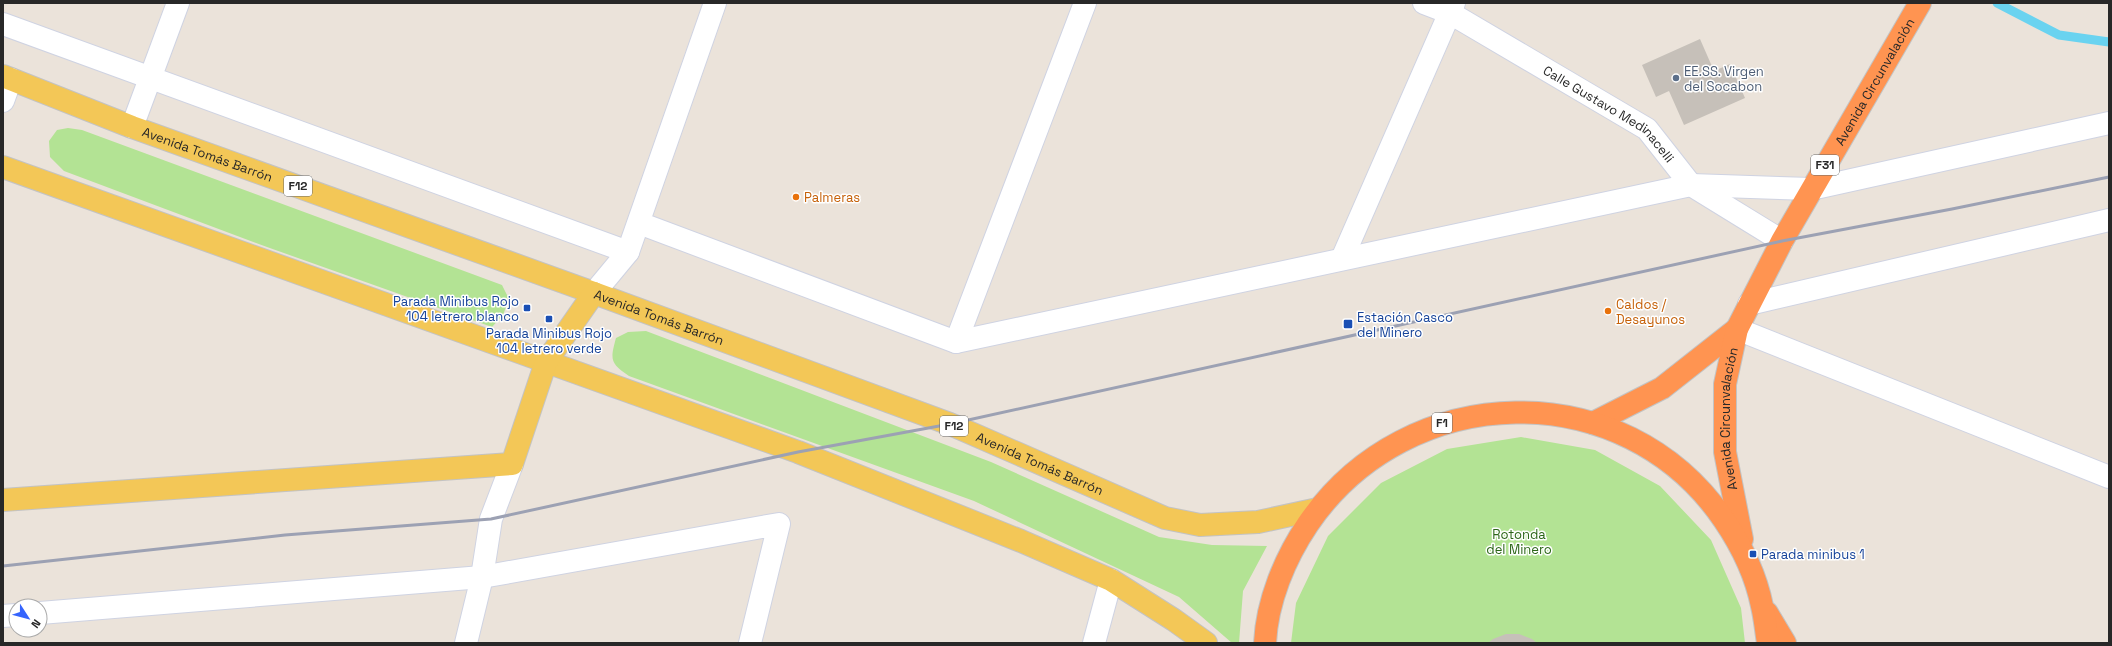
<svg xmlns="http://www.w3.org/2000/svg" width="2112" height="646" viewBox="0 0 2112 646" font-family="'Space Grotesk',sans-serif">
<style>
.green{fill:#b3e394}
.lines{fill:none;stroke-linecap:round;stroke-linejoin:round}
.stream{stroke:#6ad3f0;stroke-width:9}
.building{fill:#c6c0b9}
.street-casing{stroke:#cfd3e2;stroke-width:24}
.primary-casing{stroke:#c3c3c3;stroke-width:24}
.highway-casing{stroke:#c3c3c3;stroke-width:24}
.street{stroke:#fff;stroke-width:22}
.primary{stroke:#f3c757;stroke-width:22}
.highway{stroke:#ff9451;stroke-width:22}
.rail{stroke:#9ca1b3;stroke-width:3}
.service-dot{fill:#5c6f8a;stroke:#fff;stroke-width:1.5}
.food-dot{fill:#e8710a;stroke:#fff;stroke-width:1.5}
.transit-dot{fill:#1a4fb4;stroke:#fff;stroke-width:1.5}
.labels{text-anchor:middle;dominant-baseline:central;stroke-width:3;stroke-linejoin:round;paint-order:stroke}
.shield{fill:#fff;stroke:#686868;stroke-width:1}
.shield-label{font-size:12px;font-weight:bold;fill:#282828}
.service-label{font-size:13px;fill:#4e5e75;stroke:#fff;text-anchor:start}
.street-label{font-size:13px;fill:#282828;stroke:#fff}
.food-label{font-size:13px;fill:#c56008;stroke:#fff;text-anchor:start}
.transit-label{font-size:13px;fill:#164399;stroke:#fff;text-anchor:start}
.park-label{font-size:13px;fill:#2c6618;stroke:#fff}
</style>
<rect width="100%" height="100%" fill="#ebe3da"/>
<path class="green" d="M 68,128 L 82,130 L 502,285 L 509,299 L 503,315 L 492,327 L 267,247 L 64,171 L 50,157 L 49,141 L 57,130 Z
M 646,331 L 991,462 L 1159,537 L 1212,545 L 1267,546 L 1243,591 L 1239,643 L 1232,643 L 1179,597 L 974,501 L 629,376 C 610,363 610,360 616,338 L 628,332 Z
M 1521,437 L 1595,450 L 1660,486 L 1711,540 L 1741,608 L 1745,643 L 1291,643 L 1296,603 L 1328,536 L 1381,483 L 1447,449 Z"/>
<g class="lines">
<path class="stream" d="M 1997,3 L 2059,35 L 2109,42"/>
</g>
<path class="building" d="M 1700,39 L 1714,71 L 1730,64 L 1745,98 L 1684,125 L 1669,91 L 1656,97 L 1642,65 Z
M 1506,634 L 1519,634 L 1532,639 L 1537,643 L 1488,643 L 1493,639 Z"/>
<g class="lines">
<defs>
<g id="street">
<path id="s1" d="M 1424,3 L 1450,13 L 1647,129 L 1691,185 L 1782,241"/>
<path d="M 3,24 L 628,252"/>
<path d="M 3,101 L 11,79"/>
<path d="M 132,127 L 178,3"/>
<path d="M 639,223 L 956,342 L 1691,185 L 1811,189 L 2109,123"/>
<path d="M 1342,259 L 1454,3"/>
<path d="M 594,293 L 628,252 L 715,3"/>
<path d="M 1749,304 L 2109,220"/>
<path d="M 1737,329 L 2109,477"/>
<path d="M 956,342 L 1085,3"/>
<path d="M 40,613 L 482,577 L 779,524 L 750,643"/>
<path d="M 3,616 L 16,615"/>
<path d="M 466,643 L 482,577 L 491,519 L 512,464"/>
<path d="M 1094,643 L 1111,580"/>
</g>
<g id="primary">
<path id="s2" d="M 3,76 L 132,127 L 594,293 L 950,424 L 1165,518 L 1200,525 L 1258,522 L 1318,509"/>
<path d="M 3,167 L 798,452 L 1021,541 L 1111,580 L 1174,620 L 1206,643"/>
<path d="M 3,500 L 512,464 L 546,362 L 594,293"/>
</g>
<g id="highway">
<path d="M 1593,423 L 1662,388 L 1737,329"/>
<path id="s3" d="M 1742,539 L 1725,452 L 1725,384 L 1737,329 L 1782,241 L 1920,3"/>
<path d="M 1767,613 L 1785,643"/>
<path d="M 1265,643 C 1267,601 1285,558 1308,524 C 1407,379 1624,373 1724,520 C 1741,545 1756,576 1762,606 C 1765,618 1766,631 1768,643"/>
</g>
</defs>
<use href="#street" class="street-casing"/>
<use href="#primary" class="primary-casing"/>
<use href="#highway" class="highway-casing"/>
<use href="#street" class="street"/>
<use href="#primary" class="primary"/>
<use href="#highway" class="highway"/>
<path class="rail" d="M 3,566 L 285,535 L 491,519 L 798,452 L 950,424 L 1782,241 L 1952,209 L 2109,177"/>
</g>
<circle class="service-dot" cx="1676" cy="78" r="4"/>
<g class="food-dot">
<circle cx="796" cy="197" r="4"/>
<circle cx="1608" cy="311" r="4"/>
</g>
<g class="transit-dot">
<rect x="523" y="304" width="8" height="8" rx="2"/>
<rect x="545" y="315" width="8" height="8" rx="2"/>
<rect x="1343" y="319" width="10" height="10" rx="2"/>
<rect x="1749" y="550" width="8" height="8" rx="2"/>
</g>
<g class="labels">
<g class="shield">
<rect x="1811" y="155" width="28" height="20" rx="3"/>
<rect x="284" y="176" width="28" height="20" rx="3"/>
<rect x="1432" y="413" width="20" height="20" rx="3"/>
<rect x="940" y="416" width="28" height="20" rx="3"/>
</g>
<g class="shield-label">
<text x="1825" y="165">F31</text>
<text x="298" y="186">F12</text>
<text x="1442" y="423">F1</text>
<text x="954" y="426">F12</text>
</g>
<g class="service-label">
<text x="1684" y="71">EE.SS. Virgen<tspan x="1684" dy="15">del Socabon</tspan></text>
</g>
<g class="street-label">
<text stroke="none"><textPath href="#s3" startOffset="496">Avenida Circunvalación</textPath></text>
<text stroke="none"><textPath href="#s1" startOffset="217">Calle Gustavo Medinacelli</textPath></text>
<text stroke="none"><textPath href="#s2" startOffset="219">Avenida Tomás Barrón</textPath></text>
<text stroke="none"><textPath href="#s2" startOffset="699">Avenida Tomás Barrón</textPath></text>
<text stroke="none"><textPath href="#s3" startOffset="122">Avenida Circunvalación</textPath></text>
<text stroke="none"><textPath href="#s2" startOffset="1107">Avenida Tomás Barrón</textPath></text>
</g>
<g class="food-label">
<text x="804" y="197">Palmeras</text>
<text x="1616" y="304">Caldos /<tspan x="1616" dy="15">Desayunos</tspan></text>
</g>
<g class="transit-label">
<text x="519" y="301" text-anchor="end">Parada Minibus Rojo<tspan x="519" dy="15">104 letrero blanco</tspan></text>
<text x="1357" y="317">Estación Casco<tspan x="1357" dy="15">del Minero</tspan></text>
<text x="549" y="333" text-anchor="middle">Parada Minibus Rojo<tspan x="549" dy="15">104 letrero verde</tspan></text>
<text x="1761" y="554">Parada minibus 1</text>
</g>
<g class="park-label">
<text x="1519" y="534">Rotonda<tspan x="1519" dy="15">del Minero</tspan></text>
</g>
</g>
<rect width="2112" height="646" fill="none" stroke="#282828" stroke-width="8"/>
<g transform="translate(28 618) rotate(126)"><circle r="19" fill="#ffffff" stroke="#a9a9a9"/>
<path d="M0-3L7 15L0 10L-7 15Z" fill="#3564fd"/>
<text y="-6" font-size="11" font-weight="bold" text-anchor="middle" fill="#282828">N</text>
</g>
</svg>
